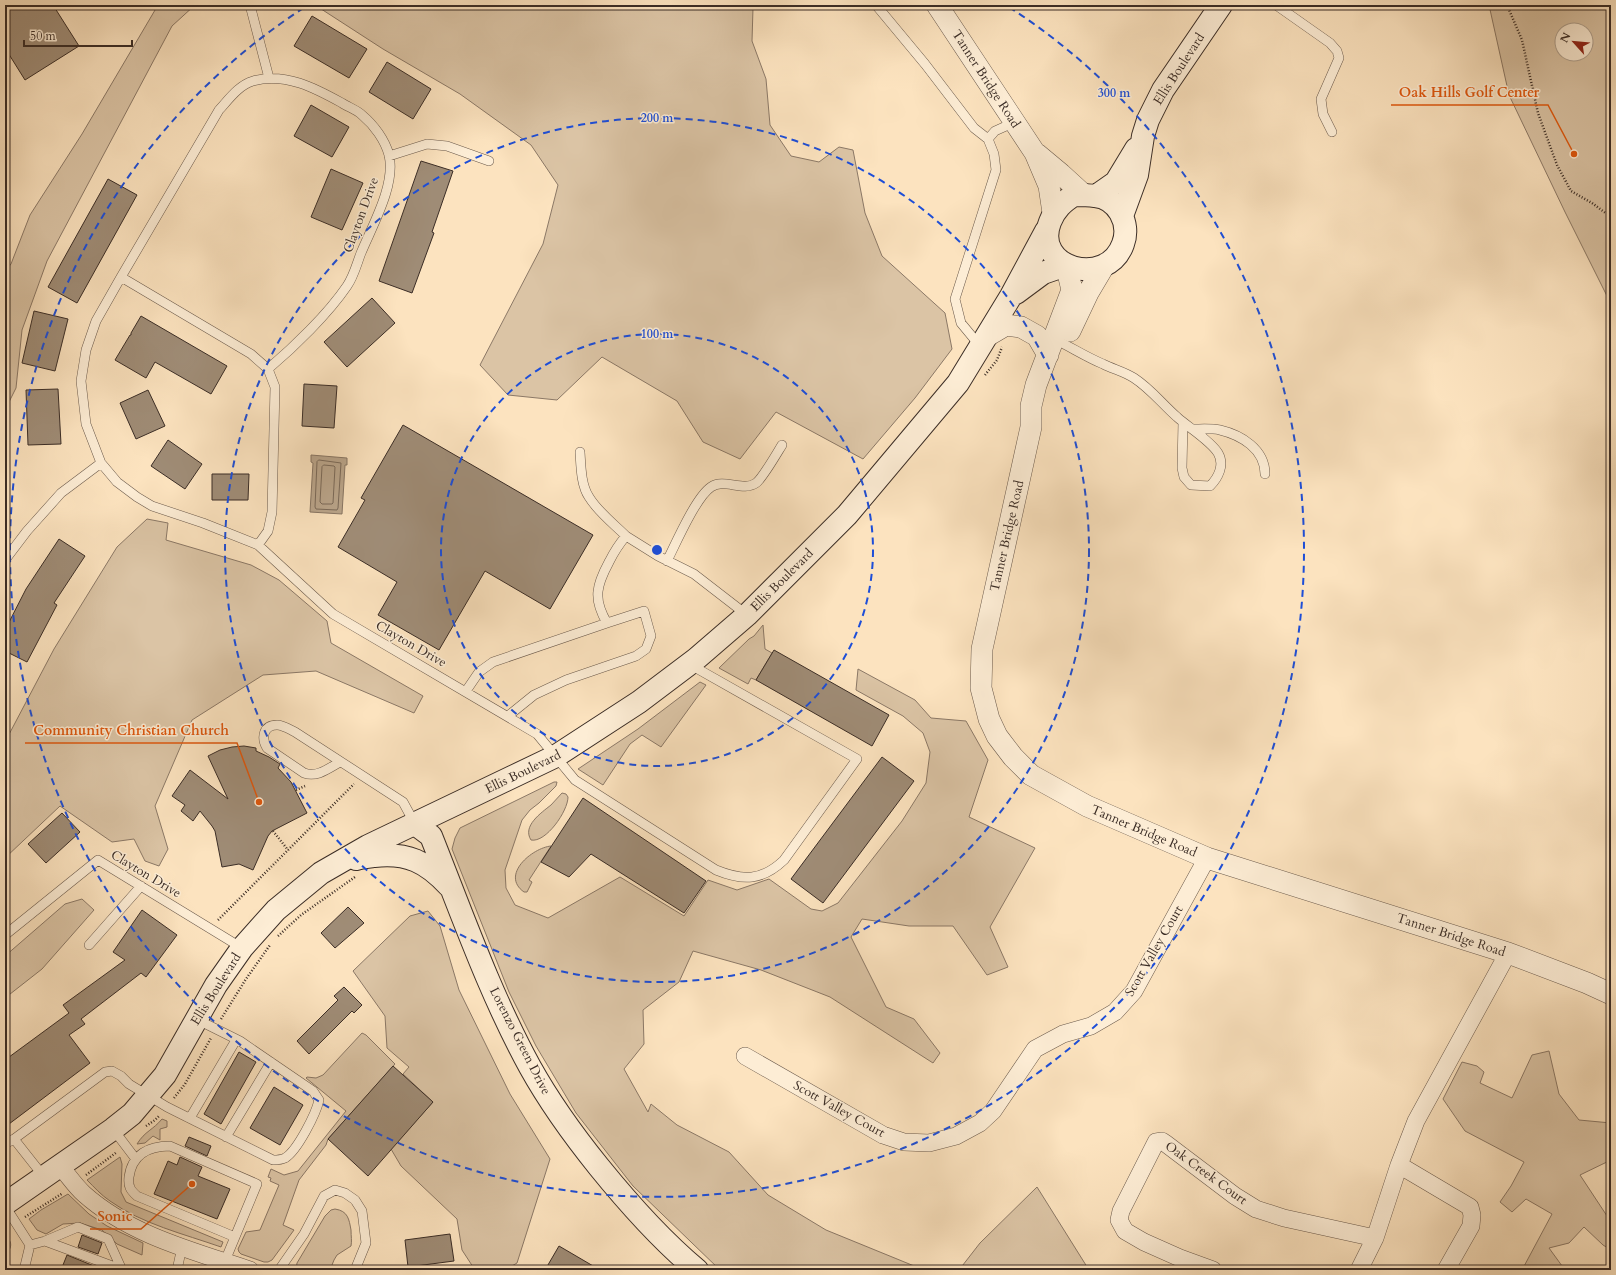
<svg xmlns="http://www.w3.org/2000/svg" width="1616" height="1275" viewBox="0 0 1616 1275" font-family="Cardo,serif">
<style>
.green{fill:#dbc4a5;stroke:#8b7866;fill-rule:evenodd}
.water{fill:#baa58b;stroke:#877563}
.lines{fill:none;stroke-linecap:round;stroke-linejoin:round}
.shore{stroke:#7a6958;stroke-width:1}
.building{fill:#9f8c76;stroke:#3b2d26}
.service-casing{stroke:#6b5a4c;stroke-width:10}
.minor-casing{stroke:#6b5a4c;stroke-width:18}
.tertiary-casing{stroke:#6b5a4c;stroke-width:22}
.secondary-casing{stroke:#3b2d26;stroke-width:24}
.path{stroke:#3b2d26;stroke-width:2.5;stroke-dasharray:1 2;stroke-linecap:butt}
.service{stroke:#fdedd5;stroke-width:9}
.minor{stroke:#fdedd5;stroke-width:17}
.tertiary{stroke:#fdedd5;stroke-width:21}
.secondary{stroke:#fdedd5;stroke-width:22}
.ring{fill:none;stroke:#1d4ed8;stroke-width:2;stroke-dasharray:7 5}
.labels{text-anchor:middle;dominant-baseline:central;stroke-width:3;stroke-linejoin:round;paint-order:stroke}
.street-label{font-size:13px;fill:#3b2d26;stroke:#fdedd5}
.centre{fill:#1d4ed8;stroke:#fdedd5;stroke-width:2}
.ring-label{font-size:12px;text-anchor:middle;font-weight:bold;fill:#1d4ed8;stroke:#fdedd5;stroke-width:3;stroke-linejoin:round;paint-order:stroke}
.leader{fill:none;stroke:#df570d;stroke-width:1.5}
.callout-dot{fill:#df570d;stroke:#fdedd5;stroke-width:1.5}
.callout-label{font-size:14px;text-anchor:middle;font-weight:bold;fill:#df570d;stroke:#fdedd5;stroke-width:3;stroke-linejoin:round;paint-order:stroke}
</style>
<rect width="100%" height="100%" fill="#fce3bf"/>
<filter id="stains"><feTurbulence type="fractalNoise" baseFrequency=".005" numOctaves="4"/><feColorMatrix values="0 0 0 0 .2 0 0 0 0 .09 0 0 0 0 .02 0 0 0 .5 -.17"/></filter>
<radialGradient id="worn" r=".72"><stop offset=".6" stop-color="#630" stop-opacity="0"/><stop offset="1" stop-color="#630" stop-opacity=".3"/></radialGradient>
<path class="green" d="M 158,5 L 195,5 L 172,26 L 47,261 L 22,330 L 16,388 L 5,410 L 5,271 L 11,264 L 30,215 L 82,134 Z
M 315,5 L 756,5 L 753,8 L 752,41 L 766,79 L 770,125 L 791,156 L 819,162 L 839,147 L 853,150 L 865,213 L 882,256 L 945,313 L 952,349 L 915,398 L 863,459 L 776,412 L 740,459 L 703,442 L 677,401 L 602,357 L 557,400 L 508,395 L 480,365 L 543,244 L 558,185 L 531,145 L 460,94 L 383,49 Z
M 1489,5 L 1611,5 L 1611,304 L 1565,212 L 1509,95 ZM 1562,30 L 1586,30 L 1586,54 L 1562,54 Z
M 147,519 L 168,523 L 166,540 L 251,565 L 279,580 L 327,621 L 331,643 L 423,696 L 414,713 L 316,671 L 263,675 L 192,720 L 155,806 L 168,849 L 159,866 L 145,861 L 134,839 L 112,842 L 60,806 L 5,858 L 5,742 L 54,649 L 117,547 Z
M 763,625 L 765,649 L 772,653 L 756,680 L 751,678 L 748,684 L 719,668 L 749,639 L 754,636 Z
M 858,669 L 915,700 L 931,718 L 966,721 L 988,760 L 969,817 L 1035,848 L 990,927 L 1008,967 L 987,975 L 953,926 L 909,926 L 862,919 L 851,937 L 886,1007 L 914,1019 L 940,1053 L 933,1063 L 830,997 L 761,970 L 693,951 L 679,982 L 643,1010 L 644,1044 L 624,1069 L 648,1112 L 651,1104 L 677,1125 L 729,1152 L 768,1195 L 826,1230 L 924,1270 L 720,1270 L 633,1186 L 576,1113 L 536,1046 L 509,992 L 452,849 L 455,838 L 460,828 L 554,782 L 557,782 L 556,786 L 539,803 L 530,810 L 522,820 L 505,870 L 506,888 L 515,905 L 548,918 L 620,877 L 684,916 L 708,880 L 737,890 L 769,879 L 811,909 L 822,911 L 838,903 L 902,821 L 926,783 L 930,752 L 923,733 L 903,716 L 856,690 Z
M 700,682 L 706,685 L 661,747 L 642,735 L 630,744 L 603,785 L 578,769 L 638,729 Z
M 562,793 L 566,794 L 568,797 C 568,811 546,843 531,840 C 522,826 541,813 551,805 C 555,801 558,797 562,793 Z
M 551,846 L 529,880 L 532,882 L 527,892 L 524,892 C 500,875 532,848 551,846 Z
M 82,899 L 94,910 L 42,969 L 5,998 L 5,956 L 65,904 Z
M 428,911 L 440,926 L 459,990 L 510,1094 L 550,1159 L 517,1263 L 505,1270 L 475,1270 L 462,1250 L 457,1219 L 401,1166 L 391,1149 L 433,1102 L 403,1074 L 409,1067 L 387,1048 L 385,1016 L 353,971 L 410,916 Z
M 362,1033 L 366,1035 L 395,1064 L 328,1139 L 326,1145 L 299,1180 L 283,1225 L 294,1230 L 272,1260 L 268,1262 L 264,1262 L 241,1254 L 239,1252 L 238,1249 L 246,1232 L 260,1230 L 279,1185 L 270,1181 L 271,1178 L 268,1177 L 271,1169 L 284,1175 L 298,1171 L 346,1111 L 306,1078 L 307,1077 L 316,1078 L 323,1075 Z
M 1549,1051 L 1559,1094 L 1579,1120 L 1611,1123 L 1611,1160 L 1580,1175 L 1611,1222 L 1611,1250 L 1603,1245 L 1584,1227 L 1569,1243 L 1549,1248 L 1565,1270 L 1522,1270 L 1552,1214 L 1526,1199 L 1512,1212 L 1500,1202 L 1511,1186 L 1524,1162 L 1465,1131 L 1443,1099 L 1462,1062 L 1477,1066 L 1484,1072 L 1480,1083 L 1512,1098 L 1532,1055 Z
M 162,1119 L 167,1121 L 167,1127 L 160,1129 L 160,1140 L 153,1136 L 145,1143 L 137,1144 C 145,1131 153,1130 162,1119 Z
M 120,1157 L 122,1164 L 121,1192 L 126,1202 L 223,1242 L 221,1247 C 184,1234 142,1224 110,1201 C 101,1195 94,1187 87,1180 Z
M 1037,1187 L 1089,1270 L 959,1270 L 980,1243 Z
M 68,1194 L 89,1214 L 107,1226 L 143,1243 L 142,1255 L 117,1244 L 102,1230 L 80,1223 L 63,1224 L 46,1234 L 37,1230 L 29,1219 L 41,1210 Z
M 335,1209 C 348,1211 349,1219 351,1230 C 351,1236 352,1241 351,1246 L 337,1255 L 334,1260 L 330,1270 L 296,1270 L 297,1263 L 325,1216 L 331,1210 Z
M 5,1234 C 14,1245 11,1246 5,1258 Z"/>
<path class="water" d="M 311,455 L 347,458 L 347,465 L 345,465 L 342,514 L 310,512 L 313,463 L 311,462 Z"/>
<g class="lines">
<path class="shore" d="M 319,460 L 341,463 L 338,508 L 337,510 L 316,509 L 315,507 L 317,462 Z
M 324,465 L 334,466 L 335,467 L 333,503 L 332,504 L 322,504 L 320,502 L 322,467 Z"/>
</g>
<path class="building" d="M 5,5 L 53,5 L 79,46 L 25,80 L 5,48 Z
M 312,16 L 367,49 L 349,78 L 294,46 Z
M 387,62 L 431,89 L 413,119 L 369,92 Z
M 311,105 L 349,127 L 332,157 L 294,136 Z
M 421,161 L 453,171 L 432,232 L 434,233 L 412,293 L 379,281 Z
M 331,169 L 363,183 L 342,230 L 311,217 Z
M 108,179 L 137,195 L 77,303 L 48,287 Z
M 372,298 L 395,323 L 347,367 L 324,342 Z
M 34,311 L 68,319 L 55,371 L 22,363 Z
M 141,316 L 227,366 L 211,394 L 155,362 L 146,378 L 115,360 L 130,335 L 131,335 L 131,333 Z
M 304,384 L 337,386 L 334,428 L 302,426 Z
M 58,389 L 61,444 L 28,445 L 26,390 Z
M 148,390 L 165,426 L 136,439 L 120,403 Z
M 403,425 L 593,535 L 550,609 L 485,571 L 439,650 L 378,615 L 397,582 L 338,547 L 365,500 L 361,498 Z
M 168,440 L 202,464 L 185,489 L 151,466 Z
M 212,474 L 249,474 L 248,500 L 212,500 Z
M 59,539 L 85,556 L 54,603 L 57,605 L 27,662 L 5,651 L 5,630 L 26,589 Z
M 774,650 L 889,715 L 872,746 L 756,680 Z
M 244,746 L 256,748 L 256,751 L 269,757 L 280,764 L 278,768 L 291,782 L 307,813 L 272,831 L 268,836 L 253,870 L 239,864 L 222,867 L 215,831 L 212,826 L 200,811 L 193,821 L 181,811 L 185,805 L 172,796 L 190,770 L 228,799 L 208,756 L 220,750 L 232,747 Z
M 882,757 L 914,781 L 823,903 L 791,879 Z
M 583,798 L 706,881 L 684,913 L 591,854 L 569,877 L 541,862 Z
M 62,813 L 80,832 L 46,863 L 28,844 Z
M 348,907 L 364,923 L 335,948 L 321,933 Z
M 142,910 L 177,935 L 146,977 L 141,973 L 81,1019 L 85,1024 L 69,1035 L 90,1063 L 5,1127 L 5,1060 L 69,1013 L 63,1005 L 125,960 L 113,952 Z
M 344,987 L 362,1005 L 354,1013 L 352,1011 L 309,1054 L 297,1041 L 338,1000 L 334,996 Z
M 239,1052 L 256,1062 L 221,1124 L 204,1114 Z
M 393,1066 L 433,1102 L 368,1176 L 328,1139 Z
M 274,1087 L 303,1105 L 280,1145 L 250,1128 Z
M 189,1137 L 211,1146 L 207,1156 L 185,1146 Z
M 180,1157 L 202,1167 L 198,1176 L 230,1189 L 217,1219 L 154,1194 L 168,1161 L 177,1165 Z
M 450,1234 L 454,1261 L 408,1267 L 405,1240 Z
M 82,1235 L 102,1243 L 98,1254 L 78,1247 Z
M 559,1246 L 600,1270 L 545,1270 Z
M 67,1255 L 94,1266 L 92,1270 L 61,1270 Z"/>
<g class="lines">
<defs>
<path id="service" d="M 250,5 L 269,78
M 876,5 L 925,64 L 974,128 L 988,139 L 995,131 L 1015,122
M 1276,5 L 1330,43 L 1337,51 L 1339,58 L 1321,99 L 1323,114 L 1332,132
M 389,156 L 427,144 L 447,146 L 489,161
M 121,277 L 251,354 L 268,369 L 275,387 L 272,512 L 268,531 L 258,545
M 1054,339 C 1071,347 1086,357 1103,364 C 1113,369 1125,372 1134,378 C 1151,389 1162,404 1177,417 C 1188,427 1211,441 1218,453 C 1225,465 1218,478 1210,486 L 1191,485 L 1184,477 L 1182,468 L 1183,422
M 980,346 L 961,323 L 955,299 L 996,170 L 994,154 L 988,139
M 268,369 C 294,347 328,314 347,286 C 354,276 357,263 361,253 C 372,226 396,185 389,155 C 385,140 374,125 362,115 C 357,110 348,107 342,103 C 315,88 285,72 253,81 C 239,85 229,99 219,110 L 121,277 L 96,321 L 86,350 L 81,381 L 86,424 L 101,463 L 117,482 L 137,497 L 152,506 L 203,523 L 258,545 L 333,614 L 537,734 L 575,780 L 716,870 C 743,881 762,881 784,860 L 857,759 L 689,664
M 1192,429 C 1201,429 1211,428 1220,430 C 1241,435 1265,449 1265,474
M 580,452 C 581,467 581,485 589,497 C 598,512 614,524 626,536
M 5,560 L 27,531 L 61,493 L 101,463
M 667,561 C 676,543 696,497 711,487 C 724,478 743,492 756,483 C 762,479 777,453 782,445
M 466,691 L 479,672 L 493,662 L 607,623 C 593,599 596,586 609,562 C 614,552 619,544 626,536 L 658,556 L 694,574 L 747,615
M 508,716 L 534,695 L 566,680 L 636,656 L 646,649 L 651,636 L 644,611 L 607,623
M 340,762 C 329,768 317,778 304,773 L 267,748 C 261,738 263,725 277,725 C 283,725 289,729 295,732 L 403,802 L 415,824
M 5,935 L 98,860 L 242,948
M 89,945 L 141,886
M 190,1118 L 236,1040
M 113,1129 L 135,1158
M 226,1137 L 271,1062
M 5,1144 L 14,1139
M 44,1177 L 14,1139 L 105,1072 L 112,1071 L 121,1076 L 129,1084 L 167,1107 L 273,1160 C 277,1160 281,1160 285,1158 C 297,1151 316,1114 319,1100 L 313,1091 L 240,1041 L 196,1019
M 5,1206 L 30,1245 L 24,1270
M 45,1241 L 78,1227 L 108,1239 L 122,1270
M 30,1245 L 45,1241 L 123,1270
M 225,1261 L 257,1184 L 170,1146 C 149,1146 132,1154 129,1177 C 128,1186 130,1190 137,1196 L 235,1237
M 177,1270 L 182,1247
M 279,1270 L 304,1234 L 324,1196 L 335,1190 L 345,1193 L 355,1200 L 362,1211 L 366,1243 L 355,1270"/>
<path id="minor" d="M 745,1056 L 883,1135 L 904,1142 L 929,1143 L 956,1136 L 980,1123 L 993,1111 L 1035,1049 L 1063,1034 L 1091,1026 L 1115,1012 L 1134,991 L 1207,858
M 1399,1165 L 1470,1207 L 1472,1215 L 1471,1226 L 1446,1270
M 60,1166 C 68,1175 75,1186 84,1194 C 130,1235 193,1251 250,1270
M 1213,1270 L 1180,1258 L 1144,1242 L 1125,1231 L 1119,1220 L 1121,1211 L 1156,1142 L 1162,1141 L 1165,1143 L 1235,1196 L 1256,1209 L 1284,1218 L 1375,1238
M 1359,1270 L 1375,1238 L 1399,1165 L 1416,1121 L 1508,953"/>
<path id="tertiary" d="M 937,5 L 1035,153 L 1049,186 L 1053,213
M 1037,154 L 1061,174 L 1084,195
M 1066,265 L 1072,290 L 1036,385 L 1031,406 L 1031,427 L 982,649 L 981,688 L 989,719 L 997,736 L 1013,757 L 1031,775 L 1087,806 L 1207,858 L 1508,953 L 1587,983 L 1611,994
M 1070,331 L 1088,293 L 1104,266
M 989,335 L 1006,325 L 1021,327 L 1037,336 L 1048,355"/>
<path id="secondary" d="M 1074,195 C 1081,195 1088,195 1095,196 C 1117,198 1131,223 1123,244 C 1107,289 1032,269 1050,222 C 1055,209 1063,202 1074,195 Z
M 1096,196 L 1116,182 L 1136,149
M 1122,216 L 1137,175 L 1143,136 L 1148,120 L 1163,90 L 1221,5
M 1016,293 L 1043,273 L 1066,265
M 415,824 L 431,836 C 462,914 490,994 530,1067 C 550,1103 574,1136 599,1167 C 629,1204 661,1240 697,1270
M 356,859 C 362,857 368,857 374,856 C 407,852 427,862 449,886
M 5,1204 L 113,1129 L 132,1114 L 165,1075 L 216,985 L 242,948 L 276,910 L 321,873 L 368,846 L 556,756 L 639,702 L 696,659 L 747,615 L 847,515 L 958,383 L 1011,296 L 1046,231"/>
</defs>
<use href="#service" class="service-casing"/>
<use href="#minor" class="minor-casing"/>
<use href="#tertiary" class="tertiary-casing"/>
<use href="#secondary" class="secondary-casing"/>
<path class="path" d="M 1507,5 L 1522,40 L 1538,113 L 1557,165 L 1571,191 L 1592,203 L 1611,217
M 985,375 L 997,360 L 1002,347
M 296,790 L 305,786
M 273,831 L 288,850
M 218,920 L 354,784
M 278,936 L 301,915 L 355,877
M 221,1019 L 246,979 L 270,945
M 174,1098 L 185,1084 L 211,1038
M 146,1126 L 155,1120 L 159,1116
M 86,1175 L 117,1152
M 25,1217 L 63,1193"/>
<use href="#service" class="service"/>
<use href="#minor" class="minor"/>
<use href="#tertiary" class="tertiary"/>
<use href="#secondary" class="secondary"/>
</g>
<g class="ring">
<circle cx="657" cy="550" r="216"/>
<circle cx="657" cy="550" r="432"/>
<path d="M1009 7A647 647 0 1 1 305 7"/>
</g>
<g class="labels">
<g class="street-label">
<text transform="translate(1179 69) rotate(-57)">Ellis Boulevard</text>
<text transform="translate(986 79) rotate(57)">Tanner Bridge Road</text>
<text transform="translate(361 215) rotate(-70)">Clayton Drive</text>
<text transform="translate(1007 536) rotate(-77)">Tanner Bridge Road</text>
<text transform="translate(782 580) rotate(-45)">Ellis Boulevard</text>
<text transform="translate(411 644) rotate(30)">Clayton Drive</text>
<text transform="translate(523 772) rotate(-26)">Ellis Boulevard</text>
<text transform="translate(1144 831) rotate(23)">Tanner Bridge Road</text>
<text transform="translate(146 874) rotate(31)">Clayton Drive</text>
<text transform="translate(1451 935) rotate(18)">Tanner Bridge Road</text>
<text transform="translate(1154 951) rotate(-60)">Scott Valley Court</text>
<text transform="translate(216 989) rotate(-58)">Ellis Boulevard</text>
<text transform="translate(520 1041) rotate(63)">Lorenzo Green Drive</text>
<text transform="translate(839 1109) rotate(29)">Scott Valley Court</text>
<text transform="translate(1206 1173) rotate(36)">Oak Creek Court</text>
</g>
</g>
<circle cx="657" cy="550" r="6" class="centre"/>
<g class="ring-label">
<text x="1114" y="97">300 m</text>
<text x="657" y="122">200 m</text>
<text x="657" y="338">100 m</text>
</g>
<path class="leader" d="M1574 154L1548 105H1391M259 802L237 743H25M192 1184L141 1229H90"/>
<g class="callout-dot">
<circle cx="1574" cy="154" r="4"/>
<circle cx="259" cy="802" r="4"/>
<circle cx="192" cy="1184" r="4"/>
</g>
<g class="callout-label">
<text x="1469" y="97">Oak Hills Golf Center</text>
<text x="131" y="735">Community Christian Church</text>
<text x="115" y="1221">Sonic</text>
</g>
<rect width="1616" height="1275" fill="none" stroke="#fce3bf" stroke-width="20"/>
<rect x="6" y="6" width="1604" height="1263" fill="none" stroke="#3b2d26" stroke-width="2"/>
<rect x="10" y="10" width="1596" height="1255" fill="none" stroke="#3b2d26"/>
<g transform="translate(1574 42) rotate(297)"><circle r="19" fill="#fdedd5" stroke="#afa08f"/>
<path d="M0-3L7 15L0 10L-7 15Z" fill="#8f2418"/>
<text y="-6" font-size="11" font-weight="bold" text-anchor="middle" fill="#3b2d26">N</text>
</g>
<path d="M24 40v6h108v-6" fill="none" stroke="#3b2d26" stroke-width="2"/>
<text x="30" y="40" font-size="12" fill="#3b2d26" stroke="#fdedd5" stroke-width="3" paint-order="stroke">50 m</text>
<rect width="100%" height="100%" filter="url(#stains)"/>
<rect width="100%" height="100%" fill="url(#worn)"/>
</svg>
